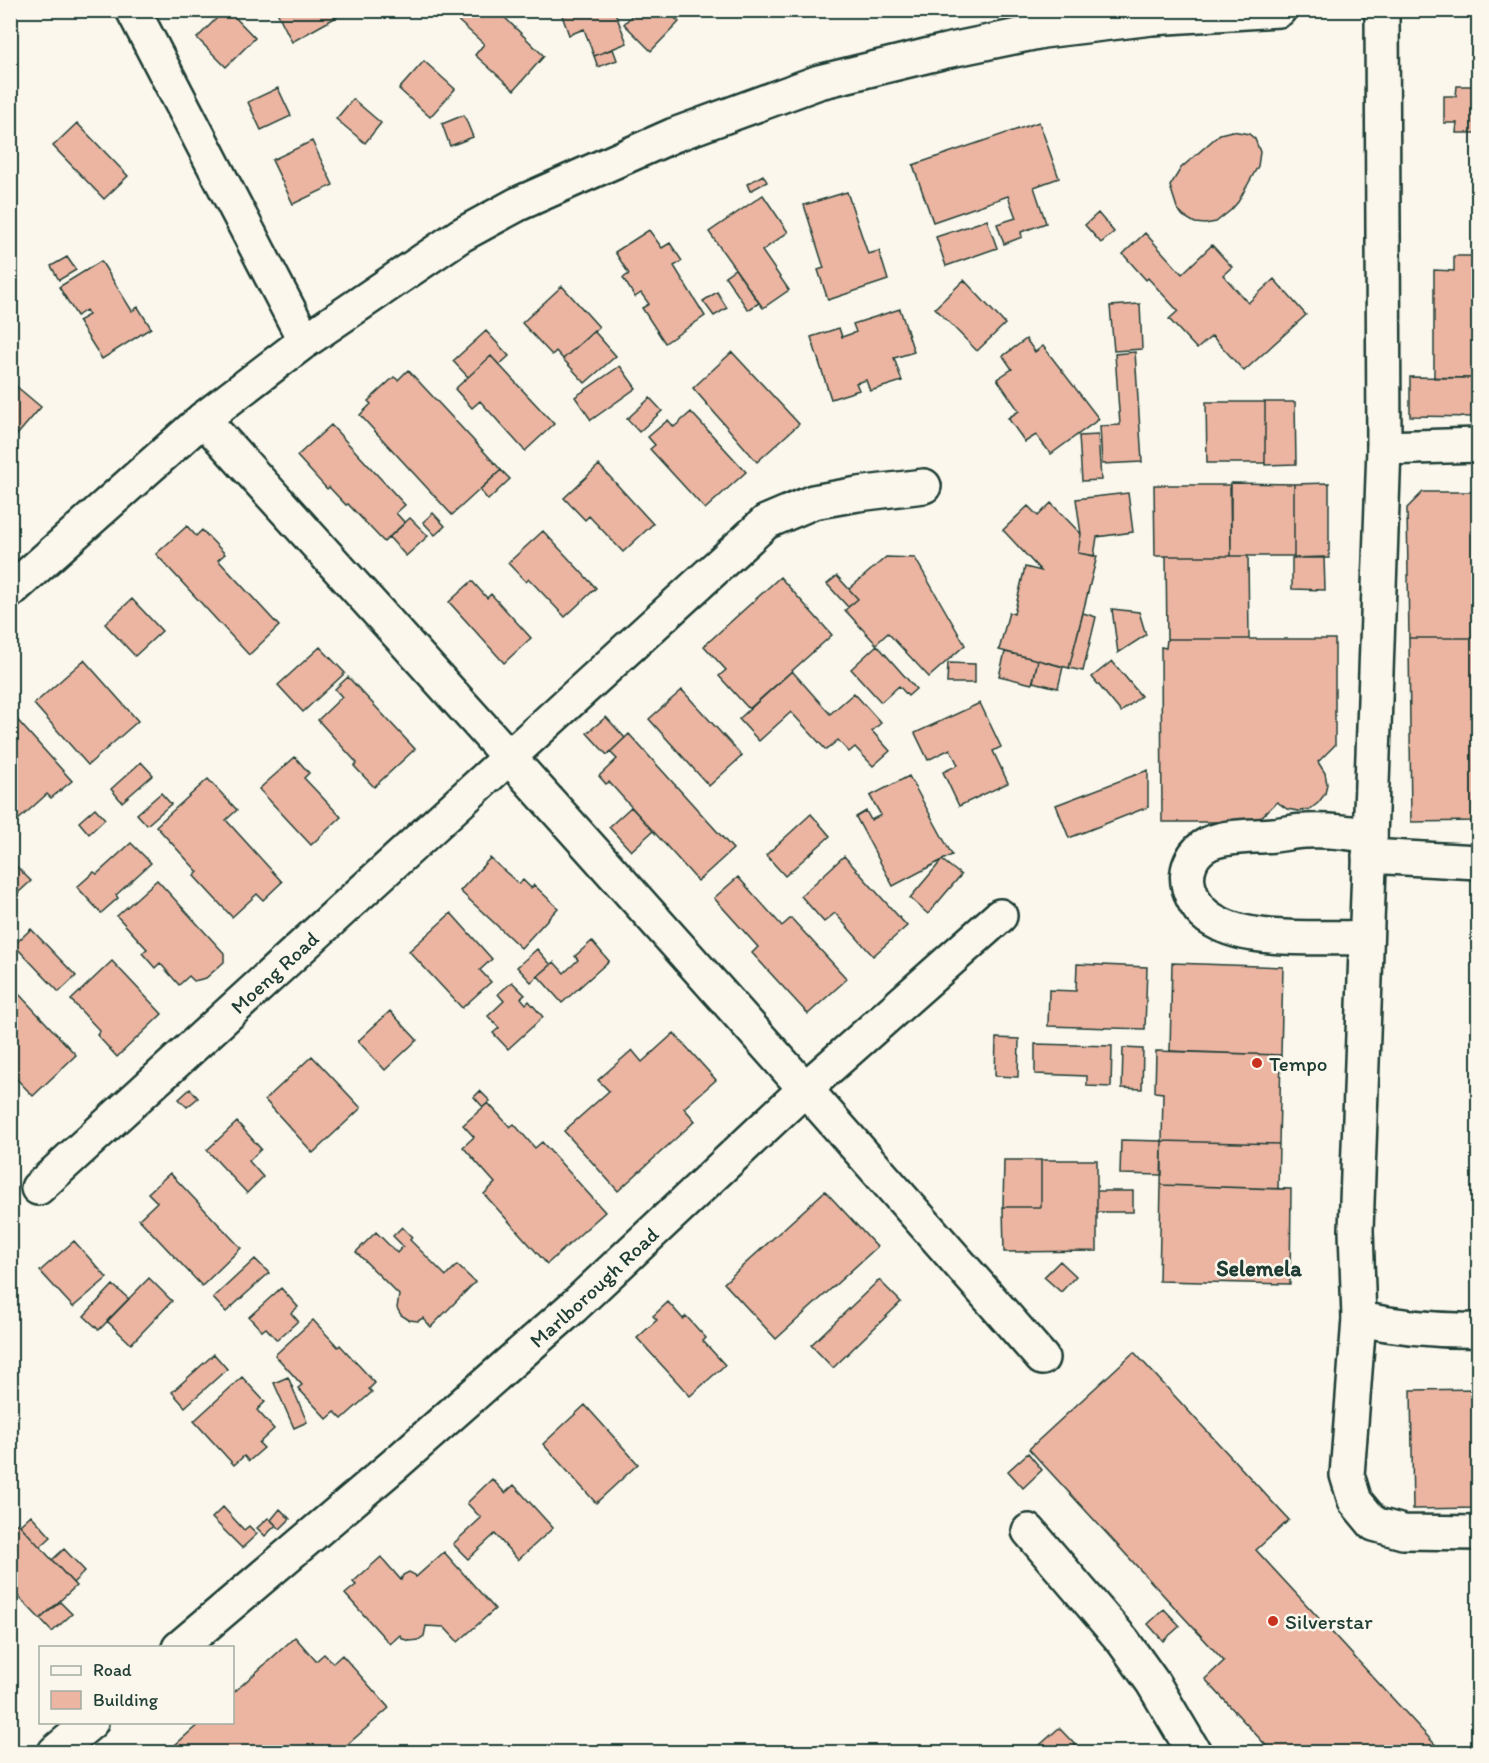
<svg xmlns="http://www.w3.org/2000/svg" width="1489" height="1763" viewBox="0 0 1489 1763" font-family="Itim,sans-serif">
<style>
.building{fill:#ecb5a2;stroke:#1f3d34;stroke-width:1.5}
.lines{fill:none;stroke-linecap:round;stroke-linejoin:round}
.minor-casing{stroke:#1f3d34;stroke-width:38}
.minor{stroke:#fbf7ec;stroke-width:33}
.poi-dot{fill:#c8321e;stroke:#fbf7ec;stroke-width:2}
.labels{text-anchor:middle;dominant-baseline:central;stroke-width:5;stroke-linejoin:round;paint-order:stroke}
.street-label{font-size:21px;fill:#1f3d34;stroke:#fbf7ec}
.poi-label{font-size:21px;fill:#1f3d34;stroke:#fbf7ec;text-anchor:start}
.neighbourhood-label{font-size:22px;font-weight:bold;fill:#1f3d34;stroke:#fbf7ec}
</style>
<rect width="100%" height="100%" fill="#fbf7ec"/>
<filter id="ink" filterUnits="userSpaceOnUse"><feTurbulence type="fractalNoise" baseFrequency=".0167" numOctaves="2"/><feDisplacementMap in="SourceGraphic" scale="12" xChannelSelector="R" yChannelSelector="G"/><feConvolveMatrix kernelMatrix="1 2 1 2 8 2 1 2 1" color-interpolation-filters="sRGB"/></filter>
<g filter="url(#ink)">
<path class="building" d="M 225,10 L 228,10 L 255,38 L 226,67 L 197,38 Z
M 276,10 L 339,10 L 342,14 L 292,42 Z
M 459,10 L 497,10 L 544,56 L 514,90 L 475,55 L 484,44 L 454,17 Z
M 560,10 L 614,10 L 627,43 L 594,56 L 584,29 L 569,35 Z
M 637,10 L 667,10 L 679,22 L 651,51 L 624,24 Z
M 718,10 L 739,10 L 739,11 L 720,16 Z
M 613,49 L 617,60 L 598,67 L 594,56 Z
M 424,61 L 455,89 L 430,117 L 399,89 Z
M 1457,86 L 1478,86 L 1478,133 L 1456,133 L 1457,123 L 1444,123 L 1444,96 L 1456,96 Z
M 278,88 L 291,116 L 261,130 L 248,102 Z
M 353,99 L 381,123 L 365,143 L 336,119 Z
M 464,115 L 473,137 L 450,146 L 442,124 Z
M 1039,122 L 1059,178 L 1034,187 L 1046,223 L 1021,232 L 1022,237 L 1004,244 L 997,224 L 1016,218 L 1008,196 L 933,222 L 913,165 Z
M 77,123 L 128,176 L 104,199 L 53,146 Z
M 1232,131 L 1249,134 L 1255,139 L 1260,152 L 1258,166 L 1238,202 L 1231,210 L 1216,222 L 1205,224 L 1195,223 L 1183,216 L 1177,208 L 1170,186 L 1181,168 L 1220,134 Z
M 312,141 L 333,185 L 293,204 L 272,160 Z
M 763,175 L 767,182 L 750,191 L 747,184 Z
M 847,192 L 868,254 L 879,251 L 888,280 L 828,300 L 818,270 L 824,268 L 804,205 Z
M 763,195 L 788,232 L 762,251 L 789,290 L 763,308 L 709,232 Z
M 1098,213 L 1114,232 L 1101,243 L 1085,225 Z
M 987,220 L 997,248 L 946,266 L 936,237 Z
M 649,230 L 662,248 L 670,243 L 682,261 L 674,266 L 705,316 L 665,343 L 642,308 L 649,304 L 641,293 L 635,297 L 623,278 L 629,274 L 615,252 Z
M 1145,233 L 1182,274 L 1212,245 L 1232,267 L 1223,275 L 1248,303 L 1274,279 L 1306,315 L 1244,371 L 1212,336 L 1197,349 L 1169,319 L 1178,311 L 1148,278 L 1146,280 L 1123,254 Z
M 1454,256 L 1478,256 L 1478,378 L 1434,378 L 1434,270 L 1454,271 Z
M 67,257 L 76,270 L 59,280 L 51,266 Z
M 101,261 L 132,311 L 138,307 L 151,328 L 102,359 L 78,321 L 89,315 L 86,310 L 77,316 L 59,287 Z
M 735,269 L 759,303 L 748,310 L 725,276 Z
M 964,280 L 1005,324 L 977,351 L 935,308 Z
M 562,286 L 599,327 L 563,359 L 556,351 L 552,355 L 522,323 Z
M 717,292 L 727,308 L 714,316 L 703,301 Z
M 1140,304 L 1142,349 L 1114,351 L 1110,306 Z
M 900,309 L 914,352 L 894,358 L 902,381 L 870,391 L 866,380 L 856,383 L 859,390 L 831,399 L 811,337 L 839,328 L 842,337 L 856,332 L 853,324 Z
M 486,331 L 509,356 L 499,365 L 491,356 L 468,377 L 453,361 Z
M 594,331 L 616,356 L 585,383 L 563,359 Z
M 1026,339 L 1035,352 L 1043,346 L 1099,419 L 1051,454 L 1036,435 L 1025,442 L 1008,418 L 1019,411 L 997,379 L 1012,369 L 1003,356 Z
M 732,352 L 799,424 L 757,462 L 693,388 Z
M 1135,352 L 1142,462 L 1102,464 L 1100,426 L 1120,425 L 1115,354 Z
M 491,356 L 554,424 L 525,451 L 480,401 L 472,408 L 455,389 Z
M 620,366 L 636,388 L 591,420 L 575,397 Z
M 408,370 L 501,470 L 452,515 L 360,415 L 371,404 L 368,401 L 394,377 L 398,380 Z
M 1410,377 L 1478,378 L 1478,417 L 1410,416 Z
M 10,381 L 41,407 L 17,435 L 10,429 Z
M 650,398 L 662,411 L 639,432 L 627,419 Z
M 1206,402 L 1265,402 L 1265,463 L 1207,463 Z
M 1265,402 L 1295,402 L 1296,464 L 1265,465 Z
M 691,412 L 746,472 L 705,509 L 650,449 L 655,445 L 648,437 L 668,420 L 674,427 Z
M 331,425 L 405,505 L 396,513 L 405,523 L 384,542 L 348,504 L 346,505 L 329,487 L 327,489 L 297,456 Z
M 1098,435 L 1101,480 L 1082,481 L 1079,436 Z
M 599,465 L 653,524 L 623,552 L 589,516 L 585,520 L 564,498 Z
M 501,470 L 510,479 L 488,500 L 480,490 Z
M 1231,483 L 1294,484 L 1294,556 L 1231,556 Z
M 1329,483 L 1329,558 L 1294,558 L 1294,484 Z
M 1154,485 L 1230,485 L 1231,556 L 1155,556 Z
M 1423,492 L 1478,492 L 1478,638 L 1409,638 L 1407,508 Z
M 1128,493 L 1133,532 L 1097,537 L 1094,556 L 1078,553 L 1081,534 L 1076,499 Z
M 1051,503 L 1081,534 L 1078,553 L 1097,556 L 1069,668 L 999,650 L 1009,612 L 1014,614 L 1025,567 L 1041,571 L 1003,530 L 1028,506 L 1038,516 Z
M 433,513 L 445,526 L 435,535 L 423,522 Z
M 410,518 L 428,536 L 406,556 L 389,537 Z
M 187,526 L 196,536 L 202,530 L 225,554 L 218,560 L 279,626 L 249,655 L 156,554 Z
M 543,531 L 596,588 L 565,617 L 529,579 L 526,582 L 508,563 Z
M 1166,556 L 1248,556 L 1249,639 L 1167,639 Z
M 886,557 L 915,558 L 965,645 L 929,677 L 888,633 L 876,644 L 845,610 L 858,599 L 849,589 Z
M 1324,557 L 1325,590 L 1292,589 L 1292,558 Z
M 837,576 L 858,599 L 848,607 L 827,584 Z
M 780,577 L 832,635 L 749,709 L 719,676 L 726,670 L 704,646 Z
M 472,581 L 487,598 L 491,594 L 531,638 L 504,663 L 449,602 Z
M 132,599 L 162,631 L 135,656 L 105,624 Z
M 1112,609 L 1139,612 L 1146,635 L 1118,653 Z
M 1083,613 L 1096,617 L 1083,671 L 1069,668 Z
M 1409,638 L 1478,638 L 1478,821 L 1411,822 Z
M 1167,639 L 1335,639 L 1335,745 L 1318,762 L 1325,773 L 1327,784 L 1325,794 L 1318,803 L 1309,810 L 1298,811 L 1287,809 L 1277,802 L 1256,822 L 1162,822 L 1161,647 L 1166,648 Z
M 877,645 L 916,689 L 908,696 L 899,686 L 881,702 L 851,669 Z
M 320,647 L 345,673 L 303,712 L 278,685 Z
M 1005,652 L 1038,660 L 1032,684 L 999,676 Z
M 84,660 L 138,721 L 88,765 L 34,704 Z
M 1038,660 L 1063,667 L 1058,688 L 1033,682 Z
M 1112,661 L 1141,696 L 1121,712 L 1092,677 Z
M 948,663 L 975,664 L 975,683 L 947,683 Z
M 792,671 L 830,714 L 854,693 L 881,723 L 872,731 L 890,751 L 873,766 L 855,747 L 849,752 L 838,740 L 826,750 L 791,712 L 759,741 L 739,719 Z
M 348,677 L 415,749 L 374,787 L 354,766 L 357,763 L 318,720 L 342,697 L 335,689 Z
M 682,690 L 742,756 L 709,786 L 649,719 Z
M 980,703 L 1001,747 L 993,751 L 1008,783 L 959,806 L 943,772 L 958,765 L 950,749 L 928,760 L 915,733 Z
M 12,714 L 72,781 L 51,798 L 47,794 L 17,821 L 10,814 Z
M 606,717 L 625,738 L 607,755 L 587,733 Z
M 629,734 L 733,849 L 698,881 L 609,782 L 606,784 L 599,776 L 617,759 L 610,752 Z
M 295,757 L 309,773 L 304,778 L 341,817 L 311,845 L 259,789 Z
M 141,762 L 153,775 L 122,802 L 111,789 Z
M 1148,770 L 1148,807 L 1069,838 L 1056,805 Z
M 909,776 L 952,855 L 893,886 L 856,817 L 866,811 L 871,820 L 881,815 L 870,796 Z
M 208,779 L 237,810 L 226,820 L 282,882 L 263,900 L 257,894 L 232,917 L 194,876 L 198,872 L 156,826 Z
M 161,793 L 171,804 L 147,825 L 137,814 Z
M 631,807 L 653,831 L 631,851 L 609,827 Z
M 95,808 L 105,819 L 89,834 L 79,822 Z
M 811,814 L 830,836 L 785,876 L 766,855 Z
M 131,843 L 151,863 L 116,895 L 118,898 L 101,913 L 77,887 L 94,872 L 97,874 Z
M 844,856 L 907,926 L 873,956 L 835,913 L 824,922 L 801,896 Z
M 490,858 L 519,884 L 523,880 L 531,888 L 534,885 L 558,908 L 521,948 L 460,891 Z
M 942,860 L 961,875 L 928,914 L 910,898 Z
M 14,864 L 31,881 L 10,900 L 10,867 Z
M 738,877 L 782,926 L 791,918 L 847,979 L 808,1014 L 752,953 L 758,947 L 714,898 Z
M 157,880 L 224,953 L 224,962 L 206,978 L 194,981 L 189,976 L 179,985 L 160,963 L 155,968 L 142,953 L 147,949 L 117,916 Z
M 451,913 L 492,959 L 480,970 L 491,982 L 462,1008 L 409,951 Z
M 31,929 L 76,976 L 59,992 L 14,945 Z
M 592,941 L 609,961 L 562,1003 L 538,976 L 554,962 L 564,973 L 578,960 L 575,956 Z
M 537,949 L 551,965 L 531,982 L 517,967 Z
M 112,961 L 162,1014 L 117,1057 L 97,1035 L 100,1031 L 71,1000 Z
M 1172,963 L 1283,967 L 1281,1055 L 1170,1051 Z
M 1077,964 L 1147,967 L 1145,1029 L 1048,1026 L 1049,990 L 1076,991 Z
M 512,982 L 525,995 L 521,998 L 526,1004 L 529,1001 L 543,1017 L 508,1049 L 493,1033 L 499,1028 L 488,1016 L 504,1001 L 498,994 Z
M 17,992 L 76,1055 L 33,1096 L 10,1072 L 10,998 Z
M 390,1011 L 417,1040 L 385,1070 L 358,1041 Z
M 674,1033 L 716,1080 L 684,1108 L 695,1121 L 618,1191 L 564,1131 L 609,1091 L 598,1080 L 632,1050 L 642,1062 Z
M 996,1038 L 1019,1039 L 1018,1077 L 995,1076 Z
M 1035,1044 L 1112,1046 L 1111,1087 L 1087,1086 L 1087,1076 L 1035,1074 Z
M 1123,1048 L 1143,1049 L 1142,1089 L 1122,1088 Z
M 1156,1051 L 1281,1055 L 1279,1144 L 1162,1141 L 1163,1093 L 1155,1092 Z
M 312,1056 L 361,1108 L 313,1153 L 265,1100 Z
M 190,1089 L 198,1098 L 187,1107 L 179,1099 Z
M 480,1091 L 490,1101 L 483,1107 L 474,1097 Z
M 488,1103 L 510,1127 L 514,1124 L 535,1148 L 542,1142 L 605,1212 L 547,1264 L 484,1194 L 495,1183 L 463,1147 L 474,1137 L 463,1125 Z
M 237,1122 L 261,1149 L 249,1161 L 263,1177 L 247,1193 L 207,1150 Z
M 1121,1140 L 1162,1141 L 1162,1175 L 1120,1174 Z
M 1162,1141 L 1279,1144 L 1278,1189 L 1161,1185 Z
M 1004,1160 L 1041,1160 L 1041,1207 L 1003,1207 Z
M 1041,1160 L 1097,1160 L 1097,1251 L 1004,1252 L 1003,1207 L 1041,1207 Z
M 170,1173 L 241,1248 L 202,1286 L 139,1219 L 157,1202 L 148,1193 Z
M 1161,1185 L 1291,1189 L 1290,1284 L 1159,1281 Z
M 825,1191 L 877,1247 L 776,1339 L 724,1283 Z
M 1097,1191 L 1133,1191 L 1133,1212 L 1097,1212 Z
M 402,1227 L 412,1237 L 410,1240 L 446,1276 L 457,1265 L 475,1282 L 431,1327 L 423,1318 L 418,1321 L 409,1320 L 401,1315 L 397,1308 L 399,1295 L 356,1252 L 376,1232 L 397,1253 L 403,1246 L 393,1236 Z
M 74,1241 L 107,1278 L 73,1307 L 40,1271 Z
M 255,1259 L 269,1273 L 226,1312 L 213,1298 Z
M 1060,1261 L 1076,1276 L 1061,1292 L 1044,1277 Z
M 149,1278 L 172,1301 L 131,1344 L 107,1321 Z
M 879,1280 L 901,1302 L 833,1368 L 811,1345 Z
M 113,1285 L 129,1299 L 99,1330 L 84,1316 Z
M 281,1288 L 298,1307 L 291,1313 L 298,1321 L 277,1340 L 266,1328 L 262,1331 L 249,1317 Z
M 668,1302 L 683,1319 L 686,1316 L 706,1338 L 703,1341 L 725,1365 L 690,1396 L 637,1338 L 657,1320 L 653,1316 Z
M 313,1320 L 338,1347 L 340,1345 L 375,1383 L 369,1389 L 372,1392 L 342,1419 L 335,1412 L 327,1419 L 298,1388 L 302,1385 L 275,1355 Z
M 1134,1352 L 1289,1520 L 1256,1550 L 1442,1752 L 1272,1752 L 1205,1679 L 1224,1661 L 1029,1449 Z
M 214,1354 L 227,1369 L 185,1407 L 172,1392 Z
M 242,1377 L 265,1402 L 257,1410 L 274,1429 L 259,1443 L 264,1448 L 249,1461 L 244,1456 L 234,1465 L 194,1421 Z
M 288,1377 L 307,1422 L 294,1428 L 274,1383 Z
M 1478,1389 L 1478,1508 L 1413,1509 L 1411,1390 Z
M 585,1405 L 638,1464 L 596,1503 L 543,1444 Z
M 1028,1453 L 1042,1470 L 1023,1488 L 1008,1471 Z
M 492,1479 L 505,1493 L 514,1485 L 553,1528 L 518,1560 L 495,1534 L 468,1559 L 453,1544 L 481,1518 L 467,1503 Z
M 223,1507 L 244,1530 L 249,1526 L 257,1534 L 242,1548 L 212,1518 Z
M 280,1509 L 290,1519 L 280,1529 L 271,1520 Z
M 31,1515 L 51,1537 L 40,1547 L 20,1525 Z
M 268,1518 L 276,1525 L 265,1536 L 257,1528 Z
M 18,1523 L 76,1586 L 40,1619 L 16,1594 L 10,1599 L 10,1529 Z
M 64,1549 L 85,1571 L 73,1583 L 52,1560 Z
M 444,1552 L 495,1609 L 458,1642 L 444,1627 L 426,1626 L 424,1636 L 418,1640 L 410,1641 L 403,1639 L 400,1635 L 390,1644 L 345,1594 L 356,1585 L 353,1582 L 381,1557 L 401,1580 L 403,1575 L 409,1572 L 415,1575 L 416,1577 Z
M 60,1602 L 72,1614 L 52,1632 L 40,1619 Z
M 1164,1609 L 1180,1626 L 1163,1641 L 1148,1624 Z
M 295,1637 L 316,1661 L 324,1654 L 333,1663 L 342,1655 L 389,1708 L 339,1752 L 167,1752 L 201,1722 L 232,1722 L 232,1694 Z
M 1059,1728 L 1082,1752 L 1032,1752 Z"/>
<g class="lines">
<defs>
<g id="minor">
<path d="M 133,10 L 305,341"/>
<path d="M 1382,10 L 1384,448 L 1356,1230 L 1359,1319 L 1347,1475 L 1355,1501 L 1374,1524 L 1403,1532 L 1478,1533"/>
<path d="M 203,419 C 486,730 766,1042 1042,1358"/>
<path d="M 1384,448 L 1478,445"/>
<path d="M 10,591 L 203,419 L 305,341 L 461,235 L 518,204 L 674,135 L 819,82 L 946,51 L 1043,31 L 1152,18 L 1279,10"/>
<path d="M 1369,856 L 1478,862"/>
<path d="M 1366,938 C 1328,937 1264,941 1229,928 C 1208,920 1196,911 1189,888 C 1184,870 1192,851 1210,843 C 1229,835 1254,837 1274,835 C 1285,834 1295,831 1306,831 C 1328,830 1348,832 1370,836"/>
<path id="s1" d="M 38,1188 L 766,522 L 813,502 L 858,494 L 924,486"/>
<path d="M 1359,1319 C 1399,1327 1438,1331 1478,1330"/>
<path d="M 1029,1531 L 1123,1641 L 1153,1683 L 1194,1752"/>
<path id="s2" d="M 179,1648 L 393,1466 L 573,1307 L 806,1088 L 1000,916"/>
<path d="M 55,1752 L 91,1722"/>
</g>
</defs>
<use href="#minor" class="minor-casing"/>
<use href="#minor" class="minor"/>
</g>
</g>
<g class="poi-dot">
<circle cx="1257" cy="1063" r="6"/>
<circle cx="1273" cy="1621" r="6"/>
</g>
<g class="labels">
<g class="street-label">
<text stroke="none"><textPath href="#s1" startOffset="320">Moeng Road</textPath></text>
<text stroke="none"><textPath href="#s2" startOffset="550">Marlborough Road</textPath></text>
</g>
<g class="poi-label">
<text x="1269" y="1063">Tempo</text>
<text x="1285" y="1621">Silverstar</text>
</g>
<g class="neighbourhood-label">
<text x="1259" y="1268">Selemela</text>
</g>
</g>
<rect width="1489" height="1763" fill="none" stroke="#fbf7ec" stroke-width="36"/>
<rect x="18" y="18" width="1453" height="1727" fill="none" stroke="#1f3d34" stroke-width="2" filter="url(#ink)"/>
<rect x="39" y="1646" width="195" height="78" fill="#fbf7ec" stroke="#a3ada2" stroke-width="1.5"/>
<rect x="51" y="1666" width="30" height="9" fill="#fbf7ec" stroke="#a3ada2" stroke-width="1.5"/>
<text x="93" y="1676" font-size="18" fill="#1f3d34">Road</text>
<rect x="51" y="1691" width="30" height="18" fill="#ecb5a2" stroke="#a3ada2" stroke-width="1.5"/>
<text x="93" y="1706" font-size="18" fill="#1f3d34">Building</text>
</svg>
